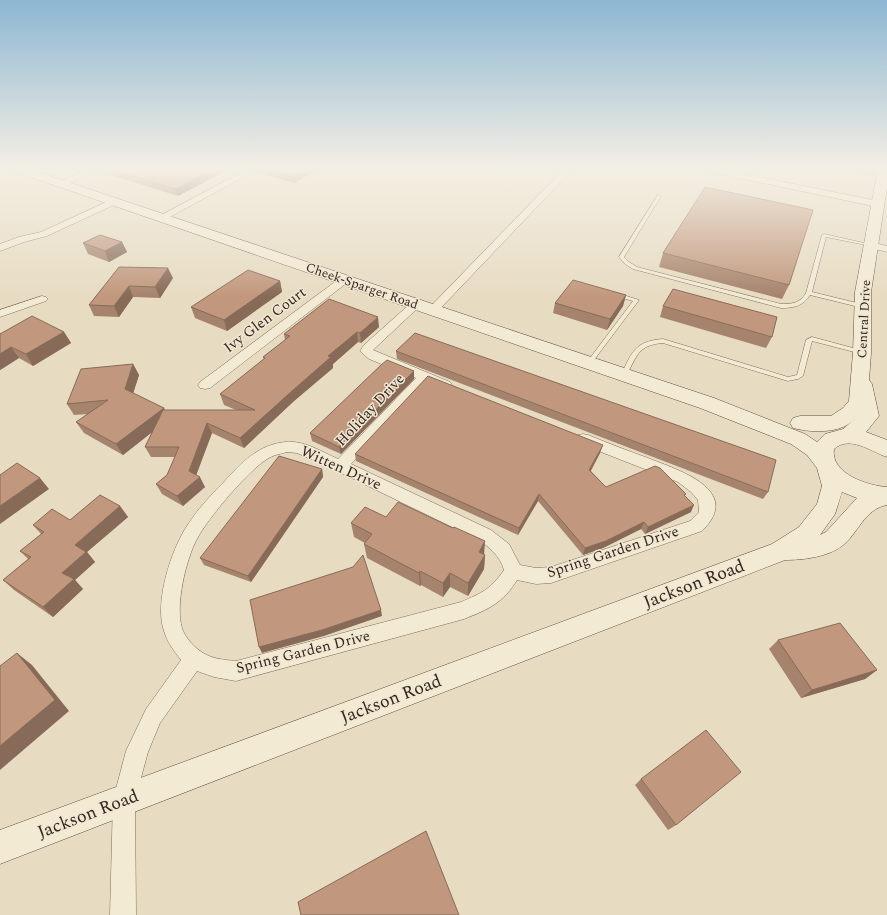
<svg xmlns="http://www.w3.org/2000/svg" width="887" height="915" viewBox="0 0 887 915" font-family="Spectral,serif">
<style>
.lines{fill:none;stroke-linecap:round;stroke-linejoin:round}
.service-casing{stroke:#7f6e5c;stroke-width:1}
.minor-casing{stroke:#7f6e5c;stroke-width:1}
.secondary-casing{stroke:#604f3f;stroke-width:1}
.service{fill:#f3ead4;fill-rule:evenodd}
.minor{fill:#f3ead4;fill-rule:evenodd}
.secondary{fill:#f3ead4;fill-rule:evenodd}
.wall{fill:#a6836c}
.shaded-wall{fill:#876a58}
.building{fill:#c1987d;stroke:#876a58}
.labels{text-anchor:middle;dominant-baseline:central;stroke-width:3;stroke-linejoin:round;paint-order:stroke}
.far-street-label{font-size:13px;fill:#31271e;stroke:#f0e6d1}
.street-label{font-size:15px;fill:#31271e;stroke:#f0e6d1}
.near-street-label{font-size:18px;fill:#31271e;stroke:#f0e6d1}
</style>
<rect width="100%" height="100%" fill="#e7dcc2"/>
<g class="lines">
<defs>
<path id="service" d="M 851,169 L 860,169 L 885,175 L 883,176 Z
M 658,195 L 661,196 L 624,257 L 629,262 L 637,267 L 781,304 C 793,304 800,303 806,293 L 822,235 L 824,234 L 873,245 L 871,246 L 826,237 L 812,292 L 865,305 L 866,306 L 863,308 L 810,295 C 803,306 794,308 781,308 L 633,269 L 625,264 L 619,257 Z
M 617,293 L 639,300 L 591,364 L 587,364 L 587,362 L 633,301 L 615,296 L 615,294 Z
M 812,337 L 864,351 L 865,352 L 862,354 L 812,341 L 803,376 L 798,379 L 788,381 L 663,343 C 637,345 637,357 626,376 L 624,377 L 621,375 C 632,352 635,341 663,339 L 788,377 L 797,375 L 806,340 Z"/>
<path id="minor" d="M 87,169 L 99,169 L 63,186 L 57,186 L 56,184 Z
M 248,169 L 259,169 L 164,220 L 161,221 L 156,218 Z
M 564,169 L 573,169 L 437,312 L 429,312 L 427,310 L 429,308 Z
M 701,169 L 719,169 L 878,201 L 883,204 L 878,207 L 705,171 Z
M 113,199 L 118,202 L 116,204 L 47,236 L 24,242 L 0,251 L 0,244 L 19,237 L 41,232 Z
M 871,242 L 887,246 L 887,252 L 867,247 L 866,245 Z
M 344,277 L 349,280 L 348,282 L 210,388 L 205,389 L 200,388 L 198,385 L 200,382 L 340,278 Z
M 42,296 L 46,297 L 48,299 L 46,301 L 0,317 L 0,310 Z
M 416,301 L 420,302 L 422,304 L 420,306 L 373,350 L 450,382 L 452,385 L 450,388 L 445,389 L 427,383 L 351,464 L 491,530 L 509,544 L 520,565 L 536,568 L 551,567 L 690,521 L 699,512 L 698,500 L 691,492 L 678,482 L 578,443 L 576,439 L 578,435 L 583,434 L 588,435 C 608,443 628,451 648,458 C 678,470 744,490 702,531 L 551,583 L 536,584 L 517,580 C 503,603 489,609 464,619 L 236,681 L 214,677 L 197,671 L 160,723 L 148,752 L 135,800 L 136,915 L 110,915 L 113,800 L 126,751 L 146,709 L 181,660 C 174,651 167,642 164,631 C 154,603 171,550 187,526 C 197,510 210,496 224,482 C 241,463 259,444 286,442 C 304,440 322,452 338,459 L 416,378 L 369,359 L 360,351 L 364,345 L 412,302 ZM 287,452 L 297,453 L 335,470 L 479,540 C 490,548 500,556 504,570 C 491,589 482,593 461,602 L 236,661 C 225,660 213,659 203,653 C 195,648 185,638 182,628 C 175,606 186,559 197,539 C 208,518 247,472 267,459 C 273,455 280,454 287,452 Z"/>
<path id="secondary" d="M 11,169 L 29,169 L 714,398 L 805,434 L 817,442 L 825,434 L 843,429 L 856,418 C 852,421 848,425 843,427 C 829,433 808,432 793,428 L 790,423 L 793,418 L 800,416 L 831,416 L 843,408 L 849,401 L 853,353 L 855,292 L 878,169 L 887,169 L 887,187 L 871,292 L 871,353 L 869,380 L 872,384 L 879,416 L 866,432 L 887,440 L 887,457 C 870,451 850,435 834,449 C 830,474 869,486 887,487 L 887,505 C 864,509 858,534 842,546 C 828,557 803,560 785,560 L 0,864 L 0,830 L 772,544 L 799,527 L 817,504 L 822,486 L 817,468 L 807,455 L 791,444 L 700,408 L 13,171 ZM 842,492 L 857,498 L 826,532 L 820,535 L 835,514 Z"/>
</defs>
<use href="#service" class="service-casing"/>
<use href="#minor" class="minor-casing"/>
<use href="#secondary" class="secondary-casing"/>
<use href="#service" class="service"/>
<use href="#minor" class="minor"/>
<use href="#secondary" class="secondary"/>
</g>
<path class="wall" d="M 99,169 L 229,169 L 178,196 L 111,175 L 111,174 L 99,171 Z
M 255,169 L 318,169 L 294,183 L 256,172 Z
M 122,242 L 127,252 L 109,262 L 88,254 L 83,243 Z
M 663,253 L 789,285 L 782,299 L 659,267 Z
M 119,267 L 173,278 L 160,298 L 133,297 L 119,317 L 94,316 L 89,305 Z
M 280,281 L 282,292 L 227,331 L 195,318 L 191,307 Z
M 626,295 L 623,306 L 607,330 L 553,313 L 555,303 Z
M 663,306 L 772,337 L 766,348 L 660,317 Z
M 379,327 L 361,343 L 358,342 L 333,364 L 333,368 L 294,401 L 244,448 L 212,433 L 196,475 L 205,487 L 183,506 L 162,494 L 156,484 L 167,475 L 175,457 L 151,457 L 145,447 L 152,432 L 123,455 L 84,433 L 76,422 L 88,414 L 74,415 L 67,404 L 133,364 L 139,375 L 133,393 L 164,408 L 165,410 L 236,410 L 224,405 L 220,394 L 264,359 L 263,357 L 285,340 L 284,334 Z
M 64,332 L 71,343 L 33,366 L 19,358 L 0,370 L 0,334 Z
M 396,351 L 768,492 L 763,499 L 397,359 Z
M 414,379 L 341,454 L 312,441 L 310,433 Z
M 600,453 L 591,471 L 606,487 L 685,496 L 691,512 L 645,534 L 641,529 L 603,548 L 583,555 L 538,501 L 518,535 L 356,461 L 355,454 Z
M 322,469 L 323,477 L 251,582 L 204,565 L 200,558 Z
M 120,506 L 128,517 L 87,552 L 95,562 L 75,580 L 83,589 L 53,617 L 14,590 L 3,580 L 28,559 L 20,551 L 41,534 L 33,525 L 70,520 Z
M 386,517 L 485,555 L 484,569 L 468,596 L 450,587 L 443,597 L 421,585 L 420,586 L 367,558 L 364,544 L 365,543 L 354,537 L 351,523 Z
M 778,640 L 877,670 L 865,679 L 801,698 L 769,649 Z
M 641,779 L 676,825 L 668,830 L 635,785 Z"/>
<path class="shaded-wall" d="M 215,169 L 229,169 L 178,196 L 175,189 Z
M 306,169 L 318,169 L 294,183 L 293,177 Z
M 122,242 L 127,252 L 109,262 L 105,251 Z
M 168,268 L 173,278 L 160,298 L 155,287 Z
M 280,281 L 282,292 L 227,331 L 224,320 Z
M 129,286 L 133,297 L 119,317 L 114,306 Z
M 626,295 L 623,306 L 607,330 L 610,319 Z
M 378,317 L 379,327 L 361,343 L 360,333 Z
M 64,332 L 71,343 L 33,366 L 26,354 Z
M 357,332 L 358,342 L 333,364 L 333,368 L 294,401 L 244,448 L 240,438 L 328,356 Z
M 11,347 L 19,358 L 0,370 L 0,354 Z
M 133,364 L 139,375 L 131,400 L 125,389 Z
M 414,371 L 414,379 L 341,454 L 339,447 Z
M 164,408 L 169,419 L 123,455 L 116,444 Z
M 207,423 L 212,433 L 194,481 L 189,471 Z
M 603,445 L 600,453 L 587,477 L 589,470 Z
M 322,469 L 323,477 L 251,582 L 248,576 Z
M 200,477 L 205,487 L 183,506 L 177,496 Z
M 40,478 L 49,489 L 0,524 L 0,506 Z
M 539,494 L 538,501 L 518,535 L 519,528 Z
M 694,505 L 691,512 L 645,534 L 648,527 Z
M 120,506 L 128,517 L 87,552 L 95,562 L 75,580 L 83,589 L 53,617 L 43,607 L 62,573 L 75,545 Z
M 644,522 L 641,529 L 603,548 L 583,555 L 585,548 Z
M 485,541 L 484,556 L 479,552 Z
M 485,555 L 484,569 L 468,596 L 468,583 Z
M 420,571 L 421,585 L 420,586 L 419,573 Z
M 450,573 L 450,587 L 443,597 L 443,583 Z
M 381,610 L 382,616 L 324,636 L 262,653 L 259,647 Z
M 17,653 L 32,665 L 69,711 L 0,770 L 0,746 Z
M 877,670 L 865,679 L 801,698 L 812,690 Z"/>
<path class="building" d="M 110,169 L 215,169 L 175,189 Z
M 266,169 L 306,169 L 293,177 Z
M 705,187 L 813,210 L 789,285 L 663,253 Z
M 100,235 L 122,242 L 105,251 L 83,243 Z
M 119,267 L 168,268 L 155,287 L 129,286 L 114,306 L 89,305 Z
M 248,270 L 280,281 L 224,320 L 191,307 Z
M 573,280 L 626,295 L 610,319 L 555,303 Z
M 673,289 L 777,317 L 772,337 L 663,306 Z
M 329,299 L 378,317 L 360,333 L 357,332 L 328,356 L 331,357 L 292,391 L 240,438 L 207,423 L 189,471 L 200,477 L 177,496 L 156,484 L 167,475 L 179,447 L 145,447 L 163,410 L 255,410 L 220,394 L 265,358 L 263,357 L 290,336 L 284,334 Z
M 32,316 L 64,332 L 26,354 L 11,347 L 0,354 L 0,334 Z
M 415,333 L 776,460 L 768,492 L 396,351 Z
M 387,360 L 414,371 L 339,447 L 310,433 L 381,365 Z
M 133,364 L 125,389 L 164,408 L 116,444 L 76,422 L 108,400 L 67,404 L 81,369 Z
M 428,376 L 603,445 L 589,470 L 606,487 L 655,466 L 660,468 L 686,494 L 684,495 L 694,505 L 648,527 L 644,522 L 606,541 L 585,548 L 539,494 L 519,528 L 355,454 Z
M 279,456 L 322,469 L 248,576 L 200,558 Z
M 17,463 L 40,478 L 0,506 L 0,475 Z
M 100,495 L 120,506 L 75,545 L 86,552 L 62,573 L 74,579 L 43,607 L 3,580 L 31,557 L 20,551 L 44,532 L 33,525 L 52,509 L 70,520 Z
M 398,502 L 453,528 L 454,527 L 485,541 L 479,552 L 485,555 L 468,583 L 450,573 L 443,583 L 420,571 L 419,573 L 364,544 L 372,534 L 351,523 L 365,507 L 386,517 Z
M 363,555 L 381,610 L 322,630 L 259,647 L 250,600 L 353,567 Z
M 840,623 L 877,670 L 812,690 L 778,640 Z
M 17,653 L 55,700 L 0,746 L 0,666 Z
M 706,730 L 741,772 L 676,825 L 641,779 Z
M 426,831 L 459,915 L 301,915 L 298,902 Z"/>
<linearGradient id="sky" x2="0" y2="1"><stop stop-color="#8db7d3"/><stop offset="0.57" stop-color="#f4efe4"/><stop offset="1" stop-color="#f4efe4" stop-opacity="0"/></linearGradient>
<rect width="887" height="297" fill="url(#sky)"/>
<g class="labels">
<g class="far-street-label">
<text transform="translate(362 286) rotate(19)">Cheek-Sparger Road</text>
<text transform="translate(864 319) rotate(-87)">Central Drive</text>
</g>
<g class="street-label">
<text transform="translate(265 320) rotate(-37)">Ivy Glen Court</text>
<text transform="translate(370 410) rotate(-47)">Holiday Drive</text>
<text transform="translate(341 468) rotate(24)">Witten Drive</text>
<text transform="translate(613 552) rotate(-18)">Spring Garden Drive</text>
<text transform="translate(303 652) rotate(-14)">Spring Garden Drive</text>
</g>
<g class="near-street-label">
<text transform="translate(694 584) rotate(-21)">Jackson Road</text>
<text transform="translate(391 699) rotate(-21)">Jackson Road</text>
<text transform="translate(88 814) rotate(-21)">Jackson Road</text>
</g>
</g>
</svg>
